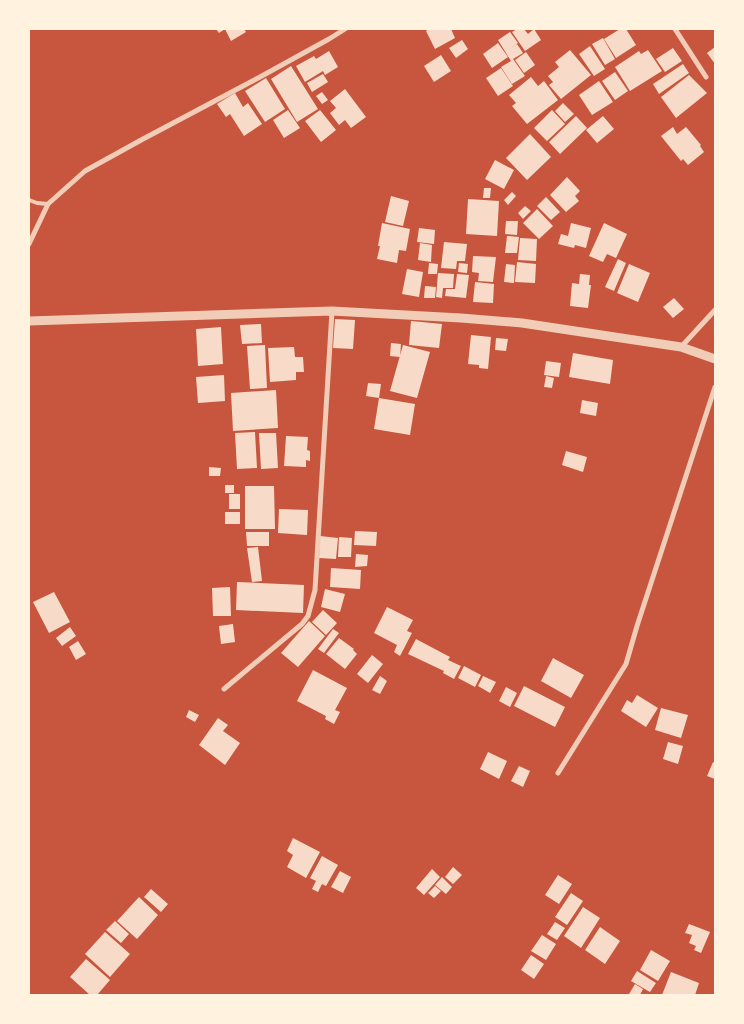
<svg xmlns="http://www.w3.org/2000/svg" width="744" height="1024" viewBox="0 0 744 1024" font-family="'Exo 2',sans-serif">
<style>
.building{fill:#f7dbc8}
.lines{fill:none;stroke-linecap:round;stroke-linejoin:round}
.service{stroke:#f1ccb7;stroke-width:4}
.minor{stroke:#f1ccb7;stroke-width:5}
.tertiary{stroke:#f1ccb7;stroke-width:9}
</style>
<rect width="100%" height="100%" fill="#c8553d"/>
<path class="building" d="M 216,29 L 244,29 L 246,32 L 231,41 L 225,29 L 219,33 Z
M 429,29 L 451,29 L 455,38 L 435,49 L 426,31 Z
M 517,29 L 524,29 L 528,34 L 534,29 L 541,40 L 525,51 L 512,32 Z
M 620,29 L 626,29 L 636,45 L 616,58 L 604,39 Z
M 510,32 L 518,43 L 511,48 L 517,44 L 523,53 L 513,59 L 525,76 L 512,84 L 501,67 L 511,61 L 498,40 Z
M 603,38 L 615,59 L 605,65 L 592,44 Z
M 462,40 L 468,49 L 456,58 L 449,48 Z
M 498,43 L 508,57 L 492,68 L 483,54 Z
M 590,46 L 605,69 L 594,76 L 579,54 Z
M 715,47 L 715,64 L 707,53 Z
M 673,48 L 682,61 L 665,72 L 656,59 Z
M 570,50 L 591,75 L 561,99 L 549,85 L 553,82 L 548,76 L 559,67 L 555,62 Z
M 648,50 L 662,71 L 630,91 L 615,67 L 639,51 L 641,54 Z
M 329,51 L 338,67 L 325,75 L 323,71 L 305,82 L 296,66 L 314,56 L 316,59 Z
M 526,52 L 535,65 L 524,73 L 515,60 Z
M 441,55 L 451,71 L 434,82 L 424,66 Z
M 683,64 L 689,73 L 659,94 L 653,84 Z
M 291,66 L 318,109 L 297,122 L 271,79 Z
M 501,68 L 513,86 L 498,96 L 486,78 Z
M 615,72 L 628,91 L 615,100 L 602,81 Z
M 323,74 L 328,82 L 312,92 L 307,83 Z
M 689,75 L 707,93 L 676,118 L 661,97 Z
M 531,77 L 538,86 L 544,81 L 558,100 L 527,124 L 512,106 L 516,103 L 509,95 Z
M 266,78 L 285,109 L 265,122 L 245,91 Z
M 599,81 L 613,102 L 592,115 L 579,95 Z
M 345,89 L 366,117 L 351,128 L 345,120 L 339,125 L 330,113 L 336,108 L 330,101 Z
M 322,92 L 328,100 L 322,104 L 316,96 Z
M 235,93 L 243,107 L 248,103 L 262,124 L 244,136 L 230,114 L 226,117 L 217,104 Z
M 563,103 L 574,114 L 565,122 L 555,111 Z
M 288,110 L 300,128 L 284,138 L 273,120 Z
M 320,110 L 336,130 L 321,142 L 305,121 Z
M 552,110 L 565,124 L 547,141 L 534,128 Z
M 576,116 L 587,128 L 560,154 L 549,142 Z
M 603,116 L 614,129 L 597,143 L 586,130 Z
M 673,127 L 677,134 L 686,127 L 701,145 L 700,146 L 704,152 L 688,165 L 683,159 L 681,161 L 661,136 Z
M 530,134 L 551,157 L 527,180 L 506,158 Z
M 495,160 L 514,170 L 504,189 L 485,179 Z
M 567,177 L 580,191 L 575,196 L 579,201 L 566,212 L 550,195 Z
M 484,188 L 491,188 L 490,198 L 483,198 Z
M 512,192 L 516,196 L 508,205 L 504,200 Z
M 391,196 L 409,201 L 403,226 L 385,222 Z
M 546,197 L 560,212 L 551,220 L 537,206 Z
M 468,199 L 499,201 L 497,236 L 466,234 Z
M 525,206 L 531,211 L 523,219 L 518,213 Z
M 537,209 L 553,226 L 539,239 L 523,223 Z
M 506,221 L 518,221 L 517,235 L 505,234 Z
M 382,223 L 410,229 L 406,251 L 399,250 L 397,263 L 377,259 L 380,246 L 378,246 Z
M 571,223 L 591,228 L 586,248 L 575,245 L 574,248 L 558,244 L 561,234 L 568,236 Z
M 604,223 L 627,234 L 616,258 L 607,254 L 603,262 L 589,256 Z
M 419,228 L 435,230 L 434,244 L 417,242 Z
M 507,236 L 519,237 L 517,253 L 505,253 Z
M 520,238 L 537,239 L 536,261 L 518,260 Z
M 444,242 L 467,244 L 465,261 L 457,261 L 456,269 L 441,268 Z
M 420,243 L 432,245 L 431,262 L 418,260 Z
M 473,256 L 496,257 L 493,282 L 478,281 L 479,273 L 472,272 Z
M 618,259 L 626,263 L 614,291 L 605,287 Z
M 517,262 L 536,264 L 535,283 L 515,282 Z
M 429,263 L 438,264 L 437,274 L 428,274 Z
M 459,263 L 468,264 L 467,273 L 458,272 Z
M 506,264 L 515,265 L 514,283 L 504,282 Z
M 629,264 L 650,273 L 638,302 L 617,293 Z
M 407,269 L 423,272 L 419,297 L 402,294 Z
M 438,273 L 454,274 L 453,288 L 443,288 L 442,298 L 436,297 Z
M 457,274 L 469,275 L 466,298 L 445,296 L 446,289 L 455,289 Z
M 580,274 L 590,275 L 589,285 L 591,285 L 588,308 L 570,306 L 572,283 L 579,284 Z
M 475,282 L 494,284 L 493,303 L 473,302 Z
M 425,286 L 436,287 L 435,298 L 424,298 Z
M 674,298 L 684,309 L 673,318 L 663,307 Z
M 335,319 L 355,320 L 353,349 L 333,348 Z
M 411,321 L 442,324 L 439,348 L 409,345 Z
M 261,324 L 262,343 L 242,344 L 240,325 Z
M 221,327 L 223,364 L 198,366 L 196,329 Z
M 471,335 L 491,337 L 488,369 L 479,368 L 479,365 L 468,364 Z
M 496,338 L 508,339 L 506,351 L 495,350 Z
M 391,343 L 401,344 L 400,357 L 390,356 Z
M 265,345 L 267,388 L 250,389 L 247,346 Z
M 403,345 L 430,352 L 417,398 L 390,391 Z
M 294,347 L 295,357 L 303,357 L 304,372 L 296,372 L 296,380 L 270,382 L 268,348 Z
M 573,353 L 613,360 L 610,384 L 569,377 Z
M 546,361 L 561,363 L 559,377 L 544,375 Z
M 224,375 L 225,401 L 198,403 L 196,377 Z
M 546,376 L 554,378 L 552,388 L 544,387 Z
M 368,383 L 381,384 L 379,398 L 366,396 Z
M 276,390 L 278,428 L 233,431 L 231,393 Z
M 379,398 L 415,404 L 410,435 L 374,429 Z
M 582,400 L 598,403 L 596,416 L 580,413 Z
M 255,432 L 257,468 L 237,469 L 235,433 Z
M 259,433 L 276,433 L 278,468 L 261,469 Z
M 286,436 L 308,437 L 307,450 L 310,451 L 310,461 L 306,460 L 306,467 L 284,466 Z
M 566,451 L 587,457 L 583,472 L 562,465 Z
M 209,467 L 221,468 L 220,476 L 209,476 Z
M 225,485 L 234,485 L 234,493 L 225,493 Z
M 245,486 L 274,486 L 275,529 L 245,529 Z
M 229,494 L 240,494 L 240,509 L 229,509 Z
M 279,509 L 308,510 L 307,535 L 278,533 Z
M 225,512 L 240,512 L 240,524 L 225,524 Z
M 355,531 L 377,532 L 376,546 L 354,545 Z
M 246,532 L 269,532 L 269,546 L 247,546 Z
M 320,536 L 338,538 L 336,559 L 319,558 Z
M 339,537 L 352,538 L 351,557 L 338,557 Z
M 258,547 L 262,581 L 252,582 L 247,548 Z
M 356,554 L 368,555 L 367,566 L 355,567 Z
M 331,568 L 361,570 L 360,589 L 330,587 Z
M 237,582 L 304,585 L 303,613 L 236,610 Z
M 230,587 L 231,616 L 213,616 L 212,588 Z
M 325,589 L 345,594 L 340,612 L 321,607 Z
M 54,592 L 70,622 L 49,633 L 33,602 Z
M 387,607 L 413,620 L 407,631 L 412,633 L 400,656 L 394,652 L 397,645 L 374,633 Z
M 323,610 L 337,623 L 326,635 L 312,622 Z
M 309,621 L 325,636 L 298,667 L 281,653 Z
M 233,624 L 235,642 L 221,644 L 219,626 Z
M 70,627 L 76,636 L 62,646 L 56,638 Z
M 333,629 L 339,633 L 324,653 L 318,649 Z
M 339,638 L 354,649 L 353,650 L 357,654 L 345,669 L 326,654 Z
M 416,639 L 450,657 L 448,660 L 461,666 L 454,679 L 443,673 L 444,671 L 408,654 Z
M 78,641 L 86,654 L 76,660 L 69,647 Z
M 372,655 L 383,664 L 368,683 L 357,674 Z
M 553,658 L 584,675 L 571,698 L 541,681 Z
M 464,666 L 481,675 L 475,687 L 458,678 Z
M 313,670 L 347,688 L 335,710 L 340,712 L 334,724 L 325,719 L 326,716 L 297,701 Z
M 380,676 L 387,681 L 380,694 L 372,690 Z
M 483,676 L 496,682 L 490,693 L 478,686 Z
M 524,686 L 565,707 L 555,727 L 514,706 Z
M 506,687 L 517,693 L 510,707 L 499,701 Z
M 637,695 L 658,708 L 646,727 L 621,711 L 627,700 L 632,703 Z
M 661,708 L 688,715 L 681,738 L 655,730 Z
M 189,710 L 199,715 L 195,722 L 186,717 Z
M 218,718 L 228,725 L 223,731 L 240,743 L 225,765 L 199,745 Z
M 668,742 L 683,746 L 678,764 L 663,759 Z
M 488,752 L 507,761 L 499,779 L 480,769 Z
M 713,762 L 715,763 L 715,779 L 707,776 Z
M 519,766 L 530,771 L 523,787 L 511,781 Z
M 293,838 L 320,852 L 306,878 L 287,867 L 293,855 L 287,851 Z
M 322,856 L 338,865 L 326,886 L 322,884 L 318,892 L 312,889 L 316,881 L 310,878 Z
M 453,867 L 462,875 L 453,884 L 445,877 Z
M 432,869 L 440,877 L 424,895 L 416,888 Z
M 340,871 L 351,877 L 343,893 L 331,887 Z
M 558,875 L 572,884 L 559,904 L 545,895 Z
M 442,877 L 452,887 L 446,894 L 435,885 Z
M 435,886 L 441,891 L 434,898 L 428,893 Z
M 151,889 L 168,904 L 161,912 L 144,897 Z
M 571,893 L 583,901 L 567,925 L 555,917 Z
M 139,897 L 158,915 L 137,939 L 117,921 Z
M 583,907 L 600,918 L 581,948 L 564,936 Z
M 115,921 L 129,934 L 121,943 L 106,930 Z
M 555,922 L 565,928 L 557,940 L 547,934 Z
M 689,924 L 710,932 L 701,953 L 694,950 L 696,946 L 689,943 L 692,935 L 685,933 Z
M 600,927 L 620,941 L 605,964 L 585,950 Z
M 105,932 L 130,954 L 110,977 L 85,954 Z
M 542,935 L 556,944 L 546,960 L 531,951 Z
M 651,950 L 670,961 L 658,981 L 640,970 Z
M 531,955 L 544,964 L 534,979 L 521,970 Z
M 86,959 L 110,980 L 97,995 L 90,995 L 70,977 Z
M 637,971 L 656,983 L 650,992 L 631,981 Z
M 671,972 L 699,983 L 695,995 L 662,995 Z
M 635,984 L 643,989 L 640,995 L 631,995 L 629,994 Z"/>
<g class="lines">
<path class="service" d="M 29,200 L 37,203 L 48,204"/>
<path class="minor" d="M 675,29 L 706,77
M 29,244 L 48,204 L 85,171 L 143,139 L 260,77 L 329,39 L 345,29
M 681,347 L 715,310
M 224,689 L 302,624 L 308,616 L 315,590 L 332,311
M 558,773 L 626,664 L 637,626 L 715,387"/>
<path class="tertiary" d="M 29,321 L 332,311 L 461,318 L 522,323 L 681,347 L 715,359"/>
</g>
<rect width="744" height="1024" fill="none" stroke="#fff3e0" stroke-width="60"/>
</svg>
